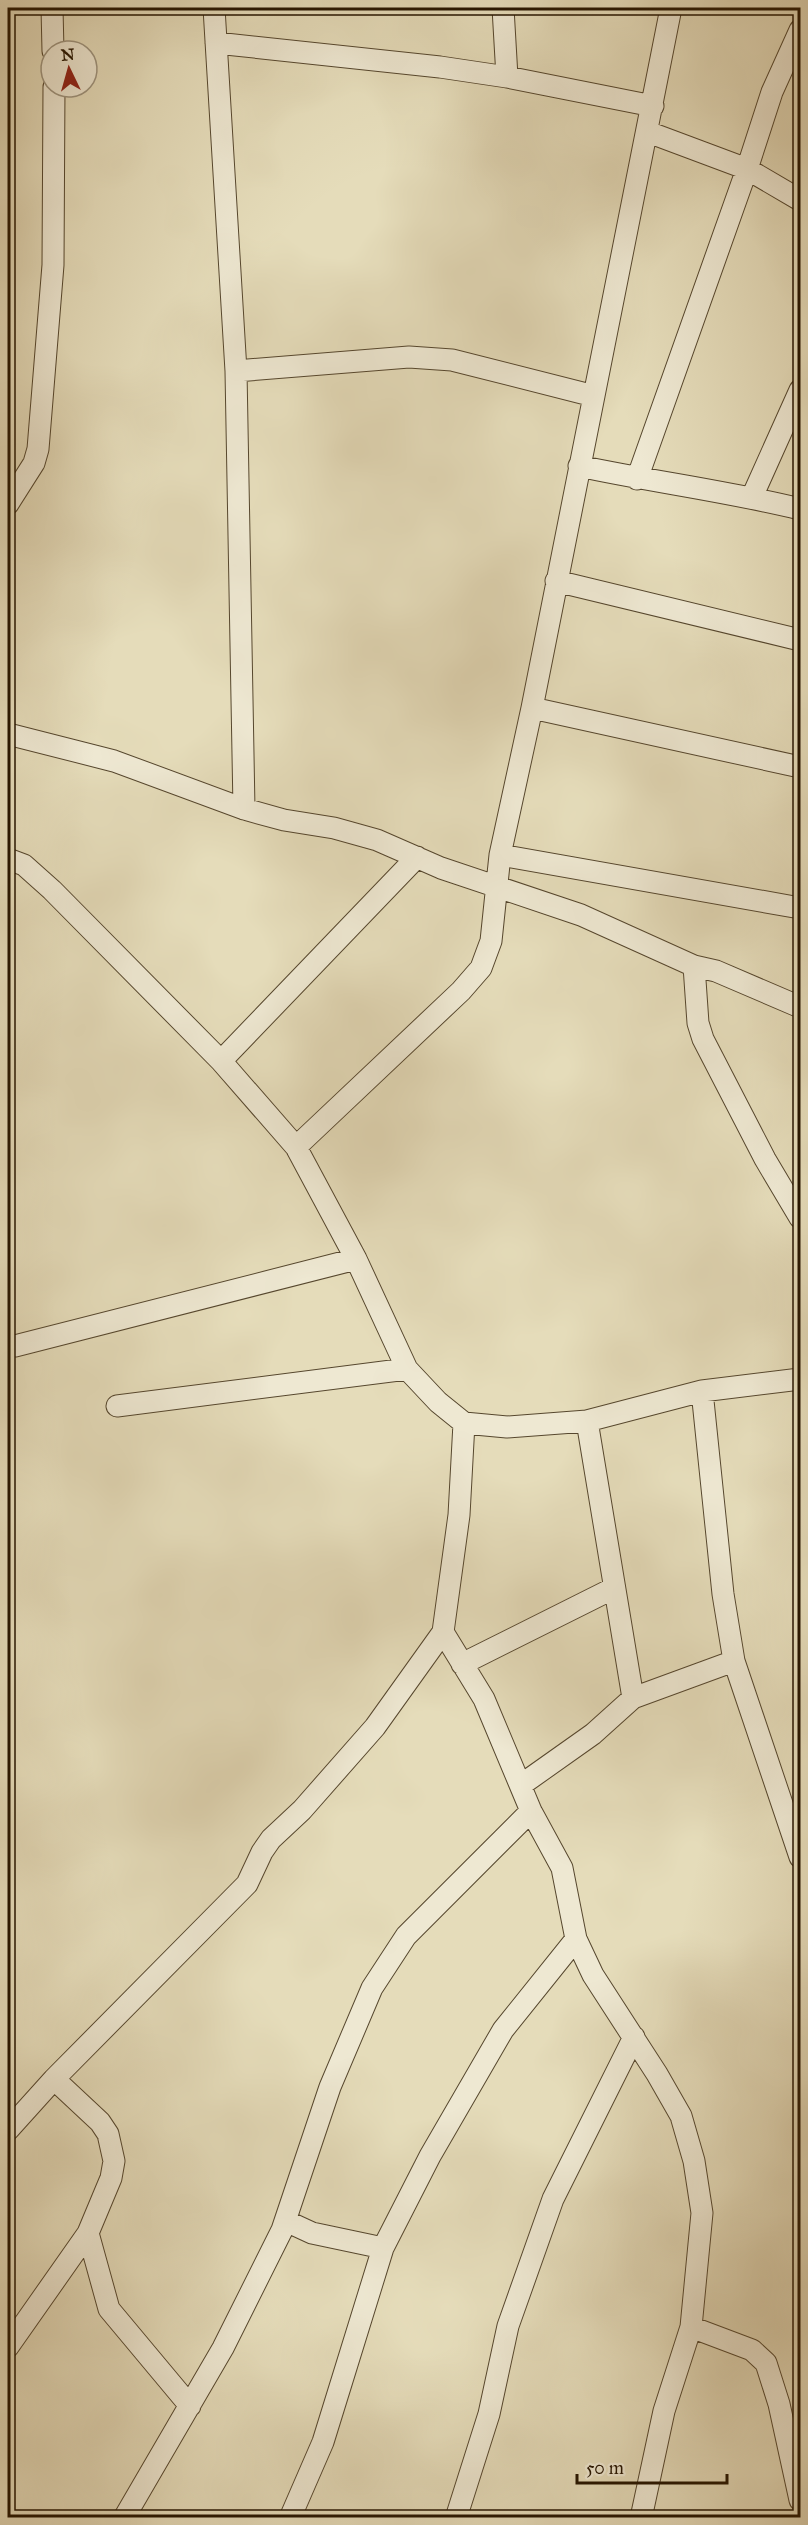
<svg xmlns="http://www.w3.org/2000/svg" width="808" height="2525" viewBox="0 0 808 2525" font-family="'IM FELL Great Primer',serif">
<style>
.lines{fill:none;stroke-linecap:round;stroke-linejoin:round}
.minor-casing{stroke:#56472e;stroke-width:23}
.minor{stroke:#eee8d2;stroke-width:21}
</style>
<rect width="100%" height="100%" fill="#e5dcba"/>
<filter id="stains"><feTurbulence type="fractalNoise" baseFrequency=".00333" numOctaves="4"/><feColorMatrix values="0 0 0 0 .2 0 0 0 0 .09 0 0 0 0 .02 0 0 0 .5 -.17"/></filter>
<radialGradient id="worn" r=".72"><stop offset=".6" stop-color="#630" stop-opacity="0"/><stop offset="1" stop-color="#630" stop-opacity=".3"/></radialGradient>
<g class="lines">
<defs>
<path id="minor" d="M 52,8 L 53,51
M 214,8 L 236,371 L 244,809
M 503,8 L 507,77
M 216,43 L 440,67 L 507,77 L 653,106
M 648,132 L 747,169 L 800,200
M 236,371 L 409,357 L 452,360 L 594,396
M 579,466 C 653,482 727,491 800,509
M 637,479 L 747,169 L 772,92 L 800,30
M 752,497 L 800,390
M 8,504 L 34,463 L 38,449 L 53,265 L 54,87
M 556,581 L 800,640
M 532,708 L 800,767
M 8,734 L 114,761 L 244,809 L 284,820 L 334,828 L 377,840 L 441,868 L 581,915 L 694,966 L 716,971 L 800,1007
M 500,855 L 800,908
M 8,859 L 24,865 L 52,890 L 221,1061 L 296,1147 L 356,1259 L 407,1369 L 438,1402 L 464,1423 L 507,1427 L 587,1421 L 702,1391 L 800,1379
M 694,966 L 698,1023 L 703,1039 L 765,1159 L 800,1218
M 221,1061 L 417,857
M 296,1147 L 461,991 L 481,968 L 491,941 L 500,855 L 532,708 L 671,8
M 15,1346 L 356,1259
M 702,1391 L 723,1594 L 734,1661 L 800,1857
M 117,1406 L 407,1369
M 587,1421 L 633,1698
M 443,1632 L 484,1699 L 531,1811 L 562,1868 L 576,1939 L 593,1975 L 657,2074 L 681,2116 L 694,2161 L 702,2213 L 691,2327 L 664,2411 L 641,2518
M 462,1664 L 614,1588
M 521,1785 L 593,1734 L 633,1698 L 734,1661
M 54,2079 L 100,2122 L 108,2134 L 114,2161 L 111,2178 L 88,2233 L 109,2309 L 190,2406
M 8,2130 L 54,2079 L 247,1884 L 262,1852 L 271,1839 L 302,1810 L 375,1727 L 443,1632 L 459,1515 L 464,1423
M 286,2221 L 312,2233 L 383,2248
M 691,2327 L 752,2350 L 766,2363 L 779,2404 L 800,2500
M 8,2347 L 88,2233
M 124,2518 L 223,2348 L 282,2230 L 330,2087 L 372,1988 L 406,1936 L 531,1811
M 290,2518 L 323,2442 L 383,2248 L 430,2156 L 503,2030 L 576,1939
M 456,2518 L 489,2414 L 508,2326 L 553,2199 L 634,2037"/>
</defs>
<use href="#minor" class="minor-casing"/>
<use href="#minor" class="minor"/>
</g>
<rect width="808" height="2525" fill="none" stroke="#e5dcba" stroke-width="30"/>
<rect x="9" y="9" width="790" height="2507" fill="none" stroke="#261500" stroke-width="3"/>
<rect x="15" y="15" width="778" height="2495" fill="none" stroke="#261500" stroke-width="1.5"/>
<g transform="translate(69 69) rotate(355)"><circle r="28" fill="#eee8d2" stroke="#9e947e" stroke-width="1.5"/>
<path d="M0-4.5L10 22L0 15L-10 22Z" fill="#8f2418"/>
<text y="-9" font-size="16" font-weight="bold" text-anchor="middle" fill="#261500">N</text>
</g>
<path d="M577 2474v9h150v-9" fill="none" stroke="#261500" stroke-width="3"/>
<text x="586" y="2474" font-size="18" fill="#261500" stroke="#eee8d2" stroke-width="4.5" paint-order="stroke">50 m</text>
<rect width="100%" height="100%" filter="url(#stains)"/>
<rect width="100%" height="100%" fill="url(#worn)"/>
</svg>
